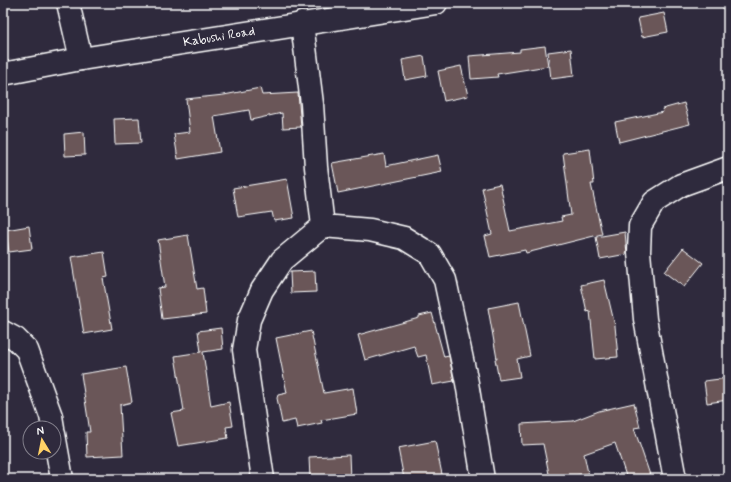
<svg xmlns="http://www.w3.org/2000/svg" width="731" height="482" viewBox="0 0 731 482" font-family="Mynerve,sans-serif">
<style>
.building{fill:#6a5758;stroke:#fff}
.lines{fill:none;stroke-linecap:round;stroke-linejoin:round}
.street-casing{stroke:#fff;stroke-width:25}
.secondary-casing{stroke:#fff;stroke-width:25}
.street{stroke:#2f2a3d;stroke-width:22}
.secondary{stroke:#2f2a3d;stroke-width:22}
.labels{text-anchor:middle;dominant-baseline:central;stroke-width:3.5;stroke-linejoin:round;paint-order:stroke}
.street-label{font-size:13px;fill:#fff;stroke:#2f2a3d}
</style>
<rect width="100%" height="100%" fill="#2f2a3d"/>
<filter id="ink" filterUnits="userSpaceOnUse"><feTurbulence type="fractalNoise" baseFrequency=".025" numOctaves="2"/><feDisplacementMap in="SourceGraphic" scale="8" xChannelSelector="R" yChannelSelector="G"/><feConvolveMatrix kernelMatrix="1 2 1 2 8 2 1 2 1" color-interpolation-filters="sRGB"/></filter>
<g filter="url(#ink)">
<path class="building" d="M 664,13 L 668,32 L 642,37 L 638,18 Z
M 545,46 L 548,66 L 497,74 L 498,77 L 471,79 L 469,56 L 520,52 L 520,49 Z
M 571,49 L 574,76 L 551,79 L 548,52 Z
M 424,56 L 427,76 L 405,80 L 402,60 Z
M 461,66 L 468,96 L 444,101 L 438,71 Z
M 260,88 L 262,95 L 298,93 L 301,127 L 283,128 L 282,113 L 251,120 L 249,110 L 214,116 L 220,152 L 178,159 L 174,134 L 190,132 L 186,99 L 224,95 Z
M 684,103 L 690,124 L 619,142 L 615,122 L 663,112 L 662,109 Z
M 139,118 L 141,143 L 115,144 L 114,119 Z
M 84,132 L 85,155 L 65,156 L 64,134 Z
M 590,149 L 594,184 L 591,184 L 602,234 L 526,253 L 525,250 L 490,257 L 485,236 L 492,234 L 482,188 L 500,184 L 510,231 L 562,221 L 561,217 L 571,215 L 563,153 Z
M 384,154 L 386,166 L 438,155 L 442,172 L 338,193 L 332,163 Z
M 287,179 L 294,218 L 274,221 L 272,212 L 238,217 L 233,188 Z
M 29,226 L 32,249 L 9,252 L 6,230 Z
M 625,232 L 627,254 L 600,259 L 596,237 Z
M 188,235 L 197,289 L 203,288 L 206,314 L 162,319 L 158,288 L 165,287 L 158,240 Z
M 683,248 L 703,263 L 684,287 L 664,272 Z
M 104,252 L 108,277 L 103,278 L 112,329 L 84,334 L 71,257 Z
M 315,271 L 316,292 L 291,293 L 290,272 Z
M 604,280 L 615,326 L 618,357 L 595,359 L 590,311 L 587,312 L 581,285 Z
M 519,302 L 530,356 L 517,359 L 520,377 L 499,380 L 495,359 L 497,359 L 488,308 Z
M 432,313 L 444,357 L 449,356 L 454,381 L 432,385 L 426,355 L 418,357 L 414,346 L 365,360 L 358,335 L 419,318 L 419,316 Z
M 221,328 L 223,349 L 203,352 L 211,406 L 229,402 L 233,426 L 226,427 L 228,438 L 178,446 L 171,413 L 184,411 L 175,356 L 201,352 L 198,331 Z
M 311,331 L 324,393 L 353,388 L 357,414 L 321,420 L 322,423 L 297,428 L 295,420 L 282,423 L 277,398 L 278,395 L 287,393 L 276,338 Z
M 126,367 L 132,402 L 120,405 L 123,455 L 87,457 L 86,432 L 90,432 L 81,374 Z
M 728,378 L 728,400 L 707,403 L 704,381 Z
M 634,403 L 640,427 L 634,428 L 650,475 L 638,479 L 627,479 L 615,443 L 584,454 L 588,473 L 560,479 L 550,479 L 543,444 L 522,445 L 521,424 L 573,421 L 599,411 Z
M 435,441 L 443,479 L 404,479 L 398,448 Z
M 349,455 L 350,479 L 310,479 L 309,457 Z"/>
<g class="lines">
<defs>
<path id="street" d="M 68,3 L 81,59
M 302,23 L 312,104 L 316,167 L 323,226
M 3,332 L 16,339 L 27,350 L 51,416 L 53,428
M 54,434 L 62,479
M 263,479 L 244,350 L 249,320 L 262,290 L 282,260 L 323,226 L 370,230 L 404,238 L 430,254 L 445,280 L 467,383 L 483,479
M 675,479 L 645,319 L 639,252 L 640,226 L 654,202 L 681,185 L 728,168"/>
<path id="secondary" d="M 3,74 L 81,59 L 436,3"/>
</defs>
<use href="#street" class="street-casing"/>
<use href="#secondary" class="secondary-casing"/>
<use href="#street" class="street"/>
<use href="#secondary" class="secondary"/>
</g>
</g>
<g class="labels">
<g class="street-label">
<text transform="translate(219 37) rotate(-9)">Kabushi Road</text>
</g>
</g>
<rect width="731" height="482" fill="none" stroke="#2f2a3d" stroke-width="16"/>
<rect x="8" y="8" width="715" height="466" fill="none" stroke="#fff" stroke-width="1.5" filter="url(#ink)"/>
<g transform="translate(42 440) rotate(350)"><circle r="19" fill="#2f2a3d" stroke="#827f8b"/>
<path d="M0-3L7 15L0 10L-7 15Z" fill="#ffd166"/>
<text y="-6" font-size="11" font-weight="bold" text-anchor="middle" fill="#ffffff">N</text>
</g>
</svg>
